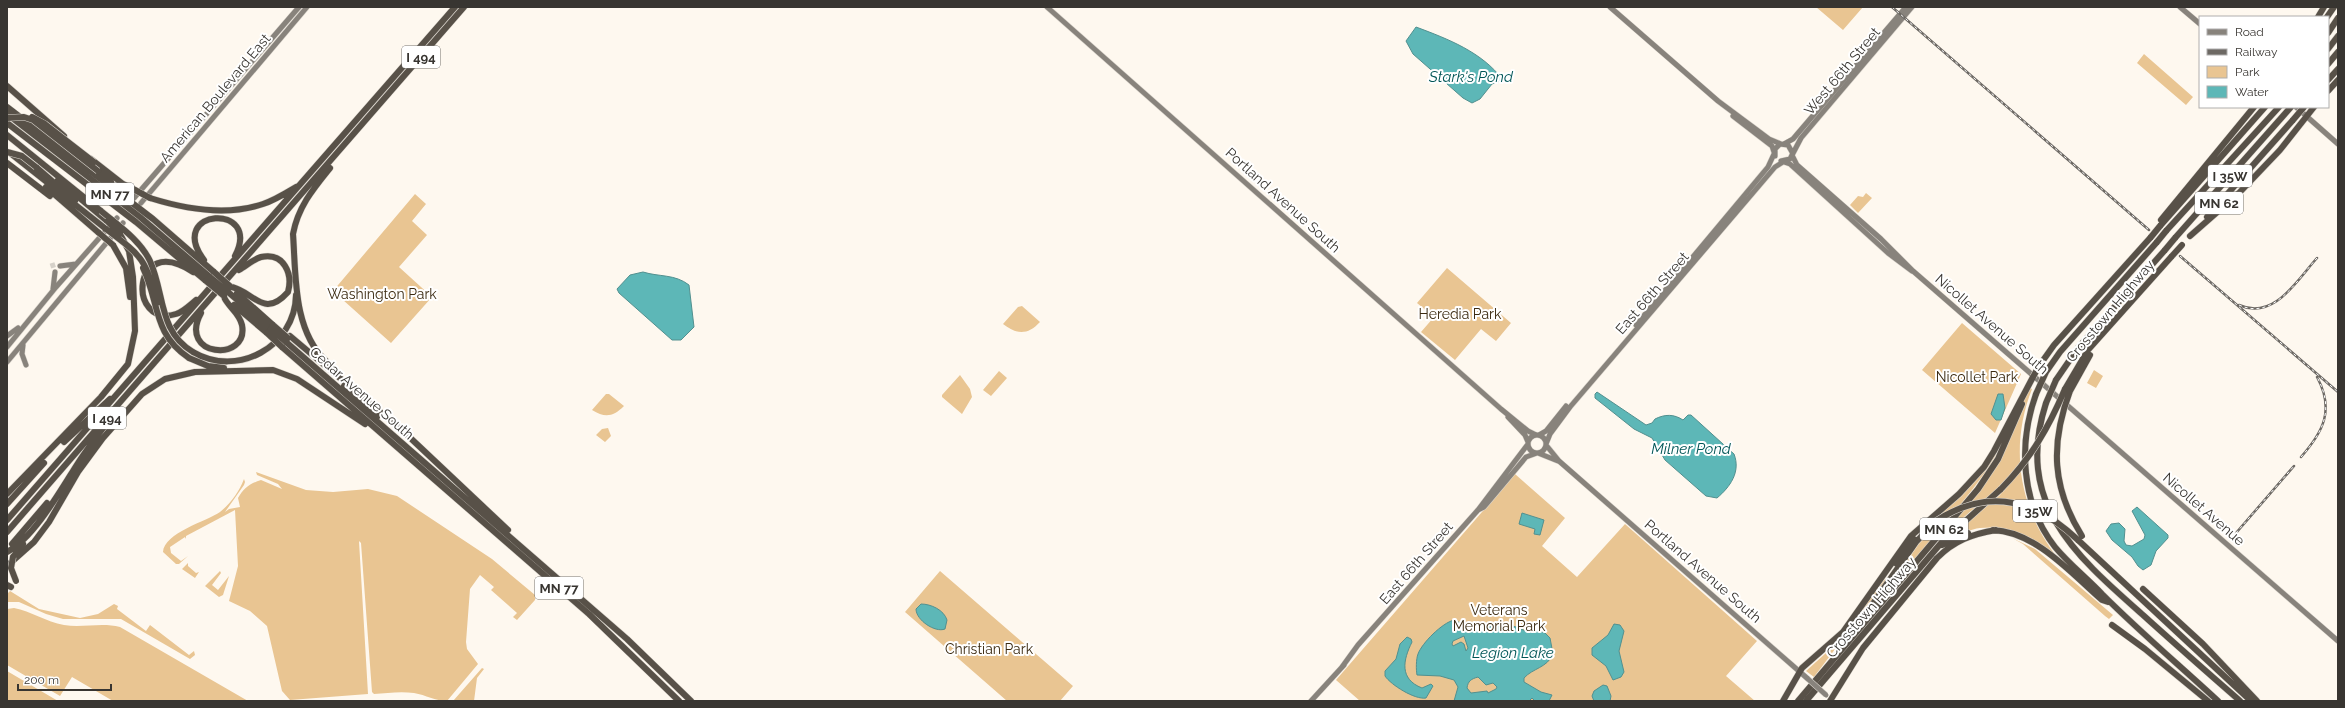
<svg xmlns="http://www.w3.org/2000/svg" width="2345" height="708" viewBox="0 0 2345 708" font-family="Raleway,sans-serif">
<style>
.green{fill:#e9c592}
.water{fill:#5db7b7;stroke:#52908f;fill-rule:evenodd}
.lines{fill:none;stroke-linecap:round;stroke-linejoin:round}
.secondary-tunnel{stroke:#d6d1c9;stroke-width:5;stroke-dasharray:5 2.5;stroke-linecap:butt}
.secondary-casing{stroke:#dad5cd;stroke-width:6}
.highway-casing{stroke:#dad5cd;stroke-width:7}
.secondary{stroke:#88837c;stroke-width:5}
.highway{stroke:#585148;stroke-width:6}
.rail-casing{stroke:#6d6964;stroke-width:2.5}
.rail{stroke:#fff;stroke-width:1;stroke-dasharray:3;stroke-linecap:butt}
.secondary-bridge-casing{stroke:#dad5cd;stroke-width:6;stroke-linecap:butt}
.highway-bridge-casing{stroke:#dad5cd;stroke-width:7;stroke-linecap:butt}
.secondary-bridge{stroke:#88837c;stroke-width:5}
.highway-bridge{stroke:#585148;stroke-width:6}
.labels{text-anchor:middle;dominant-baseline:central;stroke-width:4;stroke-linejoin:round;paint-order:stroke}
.shield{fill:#fff;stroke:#74726f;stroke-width:1}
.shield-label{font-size:13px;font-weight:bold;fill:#383531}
.street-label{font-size:14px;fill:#383531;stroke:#fff}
.park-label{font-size:14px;fill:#3b2a11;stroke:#fff}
.water-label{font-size:15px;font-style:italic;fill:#005556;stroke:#fff}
</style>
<rect width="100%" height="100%" fill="#fef8ef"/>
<path class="green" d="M 1816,7 L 1863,7 L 1843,30 Z
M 2144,54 L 2193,97 L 2186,105 L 2137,63 Z
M 1866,193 L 1872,198 L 1858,213 L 1850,205 L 1858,196 L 1863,197 Z
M 415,194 L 426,204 L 412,221 L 427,235 L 399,267 L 432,297 L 391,343 L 333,291 Z
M 1447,268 L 1511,323 L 1496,341 L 1481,329 L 1455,360 L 1421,332 L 1434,317 L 1417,303 Z
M 1022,306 L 1040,322 C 1028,335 1017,335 1003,324 L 1018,307 Z
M 1962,323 L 2021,374 L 1995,433 L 1922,370 Z
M 2094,370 L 2103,376 L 2096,388 L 2087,383 Z
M 999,371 L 1007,378 L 991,396 L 983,390 Z
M 960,375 L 970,389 L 972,397 L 962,414 L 942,397 L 942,395 Z
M 2030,388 L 2032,389 C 2009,447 2019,510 2058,558 C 2034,540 2012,524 1980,528 C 1971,529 1961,534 1953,535 L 2000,495 L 2002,492 L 1998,488 L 1950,529 L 1949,528 L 1985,483 Z
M 606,394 L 609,394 L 624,406 C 613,417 605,418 592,410 Z
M 608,428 L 611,436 L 605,442 L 596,435 L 602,429 Z
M 2000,443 C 2001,464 1905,570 1886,592 L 1922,539 L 1916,533 L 1894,563 C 1898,539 1951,504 1969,485 C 1982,473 1991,458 2000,443 Z
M 256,472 L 306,490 L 333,492 L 368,489 L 397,496 L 492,559 L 535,595 L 535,600 L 517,620 L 513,617 L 517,613 L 491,590 L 494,587 L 480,575 L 470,589 L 466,642 L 467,649 L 478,664 L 447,701 C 435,701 426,695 414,693 C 401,691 387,693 374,694 L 372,692 L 361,543 L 359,541 L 368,694 L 290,700 L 282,691 L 267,626 L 250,611 L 229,601 L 238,566 L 235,510 L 186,536 L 186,539 L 185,537 L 170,547 L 171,553 L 181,561 L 188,556 L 179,564 L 176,564 L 163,552 C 164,533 207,521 220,512 C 231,503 239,492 244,479 L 245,482 L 244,485 L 225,512 L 229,509 L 240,507 L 238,498 C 244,488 249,484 261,480 L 282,489 L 278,484 L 257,475 Z
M 1515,474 L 1565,518 L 1542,546 L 1577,577 L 1625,524 L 1757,641 L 1726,676 L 1755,701 L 1360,701 L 1336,680 Z
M 2012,538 L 2035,549 L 2113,615 L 2109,619 L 2105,616 L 2023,544 Z
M 188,563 L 188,566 L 196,573 L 199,572 L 195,578 L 182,569 Z
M 220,571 L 221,573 L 212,585 L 218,590 L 229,576 L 223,595 L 219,597 L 205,586 Z
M 940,571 L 1073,686 L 1060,701 L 1007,701 L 905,612 Z
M 1885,579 L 1887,580 L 1814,677 L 1806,671 L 1837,643 Z
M 10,591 L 39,609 L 80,618 L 98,614 L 114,604 L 118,606 L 117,609 L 146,631 L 150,625 L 189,655 L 194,651 L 195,655 L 190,659 L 121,619 L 63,619 L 46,614 L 19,602 L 7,602 L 7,594 Z
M 14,608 C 31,611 46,622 64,625 C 83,628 102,622 120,627 L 248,701 L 113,701 L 72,677 L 60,696 L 7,665 L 7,609 Z
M 482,668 L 484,669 L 477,678 L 474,701 L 453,701 Z
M 7,671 L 58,701 L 7,701 Z"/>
<path class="water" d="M 1416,27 C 1448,39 1482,52 1503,80 L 1492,84 L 1480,99 L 1472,103 L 1463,98 L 1413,54 L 1406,41 Z
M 643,272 C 659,277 675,274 689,285 L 694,327 L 681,340 L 672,340 L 619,293 L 617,289 L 630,275 Z
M 1597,392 L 1646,425 L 1652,423 L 1655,419 C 1665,414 1674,414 1683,420 L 1688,415 L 1691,415 L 1734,454 C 1741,472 1730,487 1717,498 L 1706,496 L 1665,460 L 1652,438 L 1634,429 L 1595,398 L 1595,394 Z
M 1998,394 L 2003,394 L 2005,408 L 2001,420 L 1996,420 L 1991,414 Z
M 2137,507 L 2168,535 L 2168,538 L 2156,551 L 2151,565 L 2143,570 L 2138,566 L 2132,557 L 2112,540 L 2106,531 L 2111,524 L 2119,523 L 2125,529 L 2124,541 L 2126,545 L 2132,546 L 2144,539 L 2145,535 L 2132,511 Z
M 1522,513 L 1544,520 L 1540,535 L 1534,534 L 1535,529 L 1519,524 Z
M 921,604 C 931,604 944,610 947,620 L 945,629 C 935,633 916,620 916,609 Z
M 1454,620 L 1465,625 L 1484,624 L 1492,627 L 1508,624 L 1526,631 L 1535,629 L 1545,633 L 1550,638 L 1553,654 C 1547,668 1533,668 1524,678 L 1524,682 L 1541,692 L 1552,695 L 1549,701 L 1535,701 L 1532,698 L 1529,701 L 1454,701 L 1458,687 L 1454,680 L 1440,676 L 1417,675 C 1416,670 1416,659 1418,654 C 1422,643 1442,623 1454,620 ZM 1464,636 L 1468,648 L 1466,651 L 1464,644 L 1461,642 L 1453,646 L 1452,644 L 1453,641 ZM 1478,677 L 1486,685 L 1493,683 L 1497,687 L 1496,689 L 1488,693 L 1487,691 L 1471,693 L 1467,688 C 1468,681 1471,679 1478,677 Z
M 1614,624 L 1620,625 L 1624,631 L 1619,651 L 1624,672 L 1621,677 L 1613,680 L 1606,666 L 1592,655 L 1592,648 L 1608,635 Z
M 1407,637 L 1411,639 L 1412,642 C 1403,660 1399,679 1422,688 L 1431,684 L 1433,686 L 1426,698 C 1415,700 1391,685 1385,676 L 1385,671 L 1396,659 L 1400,644 Z
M 1603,685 L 1607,686 L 1611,696 L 1610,701 L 1594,701 L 1592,696 L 1594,691 Z"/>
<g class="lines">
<path class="secondary-tunnel" d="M 52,263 L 55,272"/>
<defs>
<path id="secondary" d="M 1047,7 L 1501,409 L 1528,431 L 1536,435
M 1610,7 L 1718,101 L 1769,139 L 1781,144
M 2180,7 L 2200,24
M 2296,107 L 2338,144
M 1733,116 L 1772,146 L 1774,152
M 1784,144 L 1793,139 L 1906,7
M 1792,155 L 1797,165 L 1881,239 L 1913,271 L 2338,641
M 1775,156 L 1775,149 L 1780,144 L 1788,145 L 1792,152
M 1781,161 L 1790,159 L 1801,138 L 1912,7
M 1784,162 L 1790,164 L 1888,253 L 1912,271
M 134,198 L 299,7
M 141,203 L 307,7
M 60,266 L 76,264
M 53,289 L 55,272
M 1636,325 L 1768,167 L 1774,154
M 7,336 L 18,328
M 23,345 L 22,354 L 26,365
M 7,347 L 56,287 L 117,218
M 7,362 L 123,223
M 1508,417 L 1525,435 L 1528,442
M 1539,435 L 1546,431 L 1566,406
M1528 444a9 9 0 1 1 18 0a9 9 0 1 1-18 0Z
M 1546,444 L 1550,434 L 1570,407 L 1775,167 L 1783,162
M 1546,445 L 1559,461 L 1808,679
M 1538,453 L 1558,461
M 1478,510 L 1484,507 L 1526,457 L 1537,453
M 1342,667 L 1358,645 L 1478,510 L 1528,444
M 1311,701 L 1344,665"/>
<path id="highway" d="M 2318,17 L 2324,7
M 2327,17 L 2334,7
M 2328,33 L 2338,18
M 2328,49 L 2338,36
M 2328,64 L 2338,52
M 2328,80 L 2338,69
M 7,86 L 64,136
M 2328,91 L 2338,80
M 7,107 L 153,219 L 214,272
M 7,114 L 140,217 L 210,277
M 7,123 L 136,222 L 206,281
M 7,135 L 101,211
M 10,153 L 106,229
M 91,159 L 123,184 L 135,190
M 7,163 L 50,196
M 36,167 L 75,201
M 98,171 L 111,182
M 58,180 L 107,221
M 46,187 L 99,233
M 150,198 C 185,209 228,216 263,204 C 275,200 286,193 296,187
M 2207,217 L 2293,120
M 2161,220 L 2254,107
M 2160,226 L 2265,107
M 2166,231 L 2279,107
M 2190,236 L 2239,193 L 2280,150 L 2314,107
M 2175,238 L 2291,107
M 113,245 L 126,268 L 130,297
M 204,260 C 165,208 263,202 235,256
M 193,272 C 131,231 127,329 176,314 C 183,312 190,305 196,300
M 232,287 C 255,293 264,319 288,292 C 293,274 284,252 261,257 C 254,259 246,266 239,270
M 228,292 L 271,329
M 237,293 L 273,325
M 234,305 L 267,333
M 201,313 C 177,357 249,363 242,325 C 239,312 228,307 224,297
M 290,336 L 404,432 L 508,530
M 286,342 L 627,639 L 691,701
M 282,347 L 589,614 L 679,701
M 193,352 C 237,378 295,347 296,295
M 189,358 L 208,366 L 224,368
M 326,361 C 293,330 296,276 293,234 C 298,207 313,189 330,168
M 2039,366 L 2054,345 L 2151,237
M 2046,372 L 2060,352 L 2157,242
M 2056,380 L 2078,348 L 2165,250
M 344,386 L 377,417
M 2065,389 L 2088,350 L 2172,256
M 2070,391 L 2090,355
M 2036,394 C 2018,444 2021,504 2055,547 C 2069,564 2087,578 2102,594 C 2139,631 2179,665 2218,701
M 2046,403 C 2014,503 2075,555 2143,615 C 2175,644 2207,672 2240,701
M 64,442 L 110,399
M 7,494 L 101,397 L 128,364 L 135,331 L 133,277 L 129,251 L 120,234
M 7,504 L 44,463
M 7,520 L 455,7
M 1993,530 C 2036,532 2071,573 2102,600 L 2108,602
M 7,532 L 464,7
M 2078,540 L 2251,701
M 12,544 L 47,503
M 1942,545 L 1968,533
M 7,552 C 34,538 62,488 78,463 C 87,449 97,436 107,423
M 13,557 L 23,544
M 1895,563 L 1914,539
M 7,566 L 34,542 L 49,522 L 78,472 L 103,438 L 142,394 L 165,379 L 195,372 L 273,370 L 297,379 L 365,424
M 7,585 L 11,587
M 2143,589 L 2203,644 L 2257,701
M 2112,625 L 2145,649 L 2208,701
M 1851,635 L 1916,542 L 1936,521
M 1783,701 L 1802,668 L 1843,632 L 1911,536 L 1959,494 L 1984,467 L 1994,451 L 2033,377
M 1798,701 L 1978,489 L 1998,459 L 2022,404
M 1806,701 L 1942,542 L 2001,489
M 1830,701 L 1863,648 L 1937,558 C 1954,541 1972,534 1996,530"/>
</defs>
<use href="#secondary" class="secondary-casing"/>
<use href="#highway" class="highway-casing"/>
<use href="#secondary" class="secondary"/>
<use href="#highway" class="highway"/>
<defs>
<path id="rail" d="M 1892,7 L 2149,230
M 2180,256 L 2338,392
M 2239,305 C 2274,321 2297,280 2317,258
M 2301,457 C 2323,432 2335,410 2317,377
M 2236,533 L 2294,466"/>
</defs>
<use href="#rail" class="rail-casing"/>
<use href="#rail" class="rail"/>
<defs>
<path id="secondary-bridge" d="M 1808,679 L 1826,695"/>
<path id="highway-bridge" d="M 32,117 L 45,124 L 94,162
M 7,118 L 24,117 L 33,120 L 98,171
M 2293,120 L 2304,107
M 7,152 L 22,156 L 36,167
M 135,190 L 150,198
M 101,211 C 119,226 140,240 150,261 C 165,294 158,331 193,352
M 107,221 L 120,234
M 106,229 C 143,257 145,258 157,303
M 99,233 L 113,245
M 2151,237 L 2160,226
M 2157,242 L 2166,231
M 2165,250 L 2175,238
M 2172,256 L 2182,245
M 143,268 C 160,303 152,333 189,358
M 214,272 L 231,287
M 210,277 L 228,292
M 206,281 L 224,296
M 273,325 L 288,338
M 271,329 L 286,342
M 267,333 L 282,347
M 2033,377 L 2039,366
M 2070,391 C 2050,444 2052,488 2082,536
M 2036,394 L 2046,372
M 2046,403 L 2056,380
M 2001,489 C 2031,458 2048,429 2065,389
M 1936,521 C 1988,487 2035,499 2078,540
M 13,557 L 11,568 L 16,581"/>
</defs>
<use href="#secondary-bridge" class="secondary-bridge-casing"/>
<use href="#highway-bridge" class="highway-bridge-casing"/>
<use href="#secondary-bridge" class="secondary-bridge"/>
<use href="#highway-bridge" class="highway-bridge"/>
</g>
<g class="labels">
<g class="shield">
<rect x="402" y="46" width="38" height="22" rx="3"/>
<rect x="2208" y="165" width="44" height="22" rx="3"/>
<rect x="86" y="183" width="48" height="22" rx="3"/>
<rect x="2195" y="192" width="48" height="22" rx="3"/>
<rect x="88" y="407" width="38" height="22" rx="3"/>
<rect x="2013" y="500" width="44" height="22" rx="3"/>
<rect x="1920" y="518" width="48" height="22" rx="3"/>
<rect x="535" y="577" width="48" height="22" rx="3"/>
</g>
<g class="shield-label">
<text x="421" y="57">I 494</text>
<text x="2230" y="176">I 35W</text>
<text x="110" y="194">MN 77</text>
<text x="2219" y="203">MN 62</text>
<text x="107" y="418">I 494</text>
<text x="2035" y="511">I 35W</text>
<text x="1944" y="529">MN 62</text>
<text x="559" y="588">MN 77</text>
</g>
<g class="street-label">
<text transform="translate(1842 71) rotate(-50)">West 66th Street</text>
<text transform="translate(215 98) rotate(-50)">American Boulevard East</text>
<text transform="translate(1283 200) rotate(42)">Portland Avenue South</text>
<text transform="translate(1652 293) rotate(-49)">East 66th Street</text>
<text transform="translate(2110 311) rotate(-50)">Crosstown Highway</text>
<text transform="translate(1992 324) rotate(41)">Nicollet Avenue South</text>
<text transform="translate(362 393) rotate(41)">Cedar Avenue South</text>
<text transform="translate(2204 509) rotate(41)">Nicollet Avenue</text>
<text transform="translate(1416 563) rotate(-49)">East 66th Street</text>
<text transform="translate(1703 571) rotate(41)">Portland Avenue South</text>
<text transform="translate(1871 607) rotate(-49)">Crosstown Highway</text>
</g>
<g class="park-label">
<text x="382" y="294">Washington Park</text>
<text x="1460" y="314">Heredia Park</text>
<text x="1977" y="377">Nicollet Park</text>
<text x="1499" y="610">Veterans<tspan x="1499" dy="16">Memorial Park</tspan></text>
<text x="989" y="649">Christian Park</text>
</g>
<g class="water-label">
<text x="1471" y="77">Stark's Pond</text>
<text x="1691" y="449">Milner Pond</text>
<text x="1513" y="653">Legion Lake</text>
</g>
</g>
<rect width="2345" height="708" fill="none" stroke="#383531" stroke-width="16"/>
<rect x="2199" y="16" width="130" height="92" fill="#ffffff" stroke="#afaead"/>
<rect x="2207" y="29" width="20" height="6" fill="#88837c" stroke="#afaead"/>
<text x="2235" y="36" font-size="12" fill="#383531">Road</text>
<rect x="2207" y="49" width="20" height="6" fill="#6d6964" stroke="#afaead"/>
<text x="2235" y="56" font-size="12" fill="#383531">Railway</text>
<rect x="2207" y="66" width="20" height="12" fill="#e9c592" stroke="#afaead"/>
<text x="2235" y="76" font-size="12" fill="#383531">Park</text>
<rect x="2207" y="86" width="20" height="12" fill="#5db7b7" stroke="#afaead"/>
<text x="2235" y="96" font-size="12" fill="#383531">Water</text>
<path d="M18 684v6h93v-6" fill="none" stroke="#383531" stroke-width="2"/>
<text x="24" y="684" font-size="12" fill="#383531" stroke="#ffffff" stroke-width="3" paint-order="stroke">200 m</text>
</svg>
